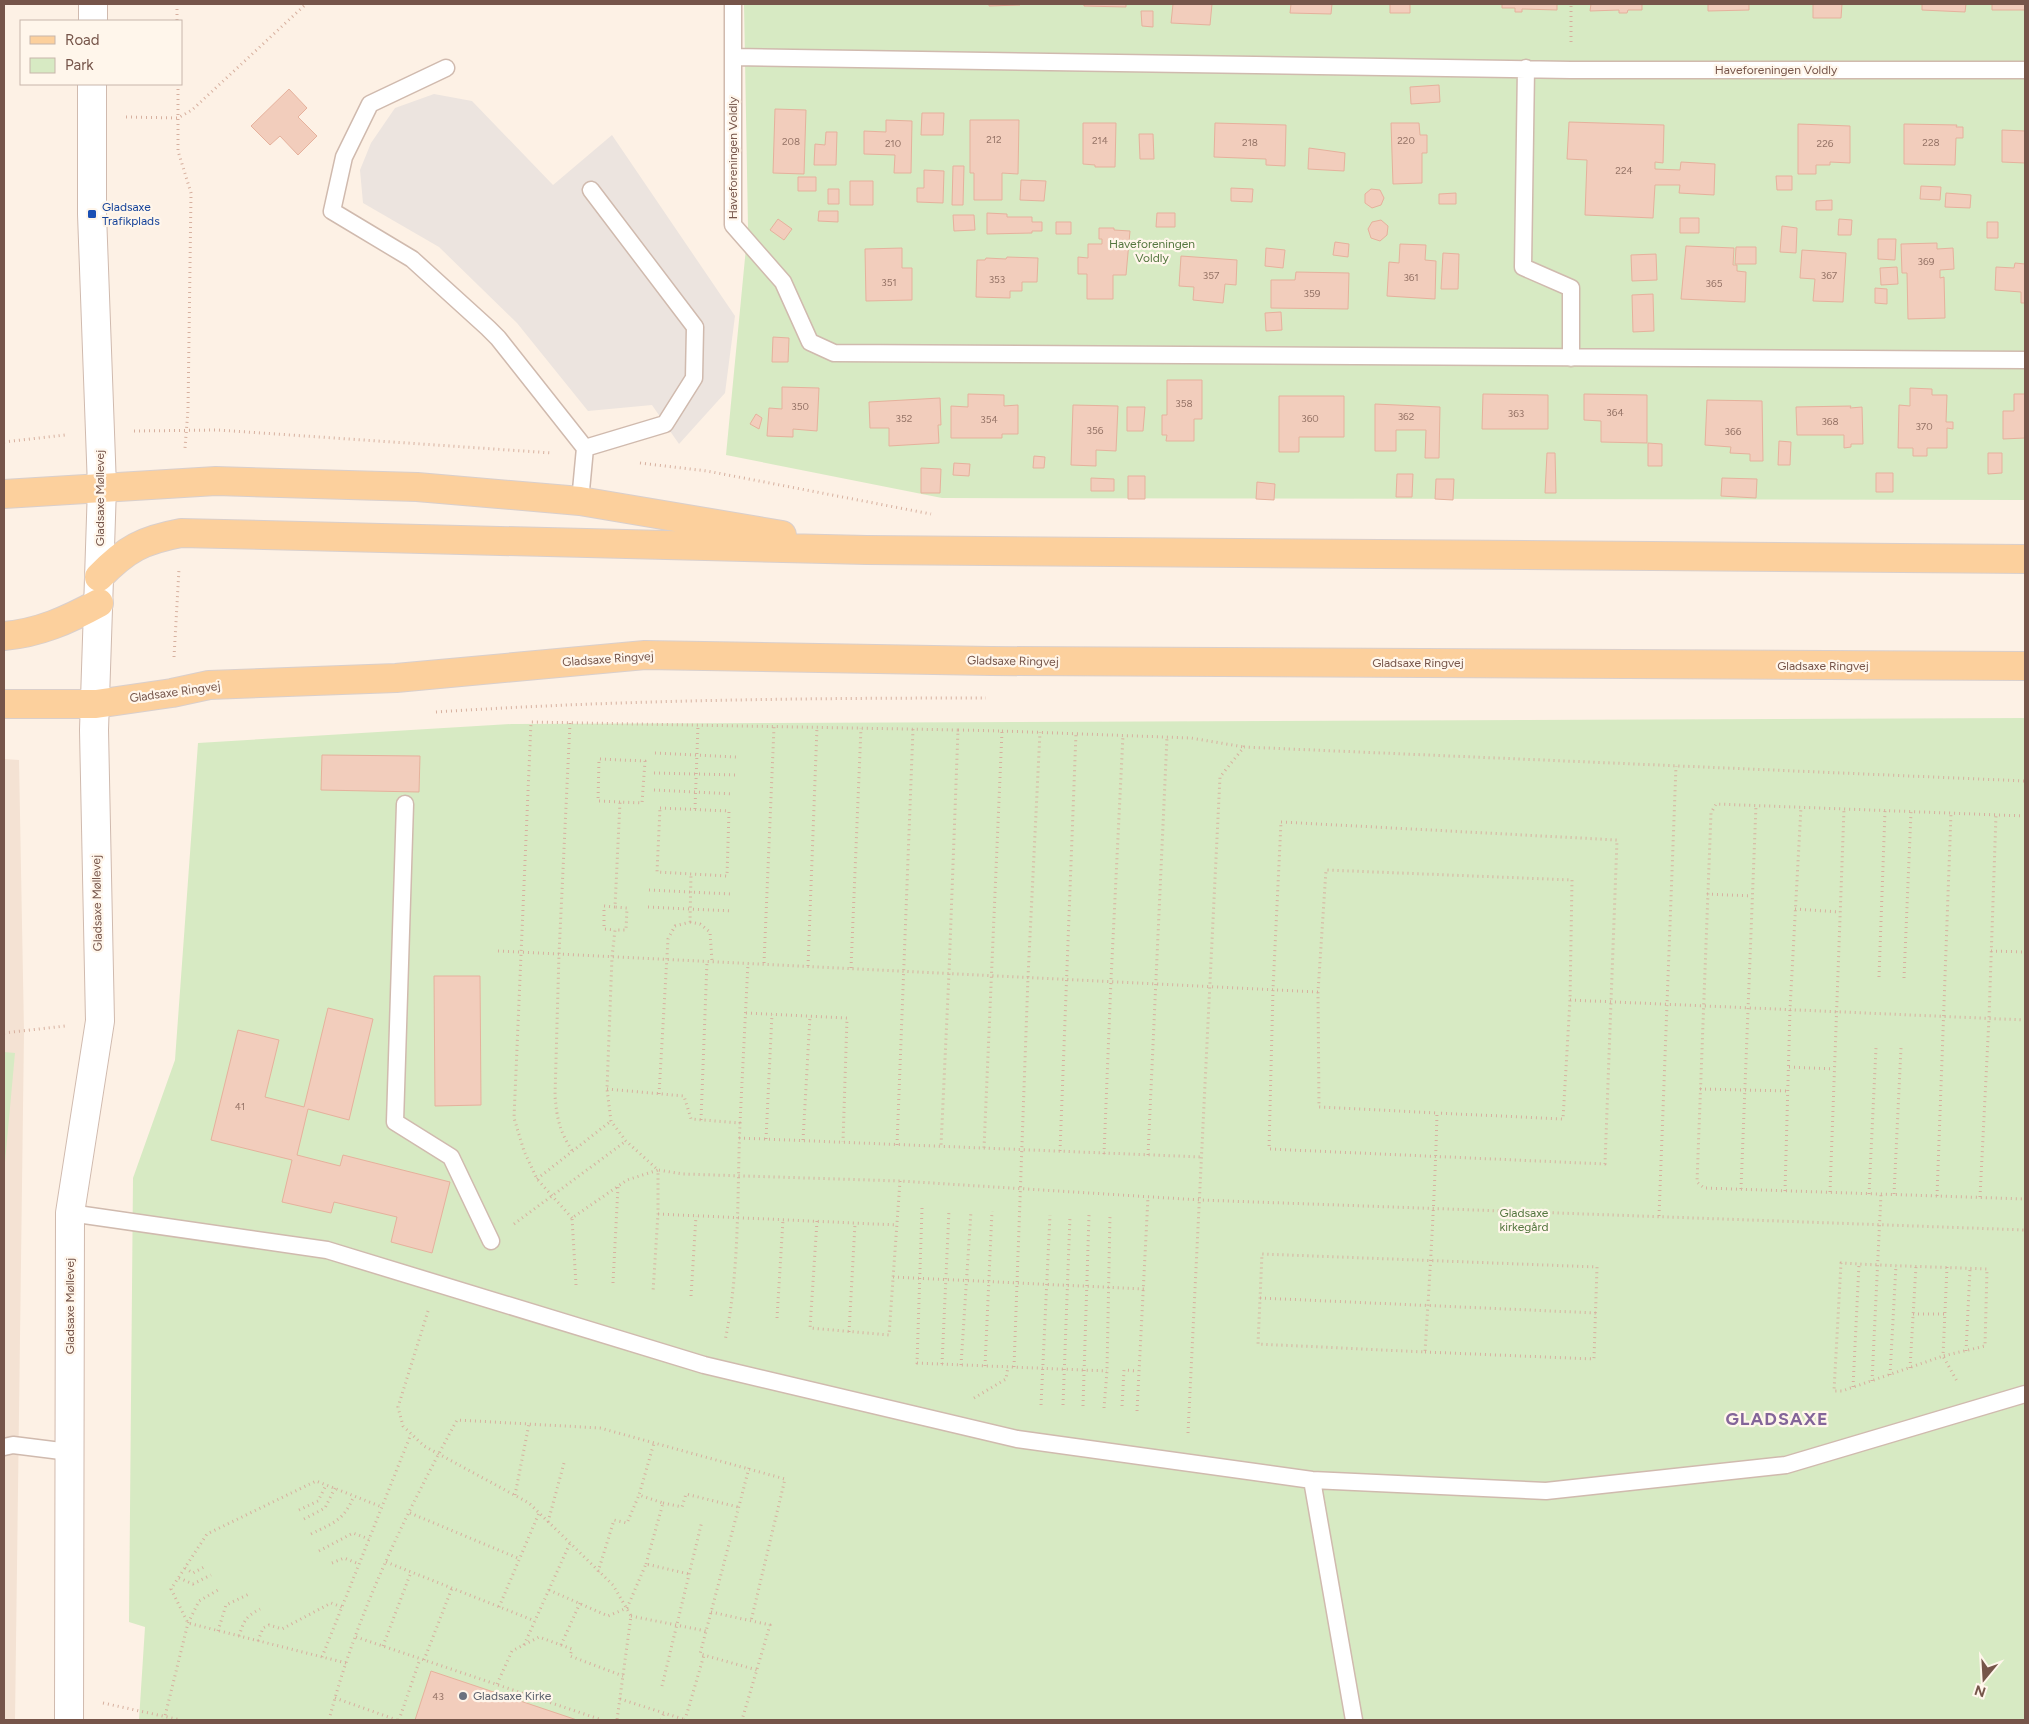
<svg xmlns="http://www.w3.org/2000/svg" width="2029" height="1724" viewBox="0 0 2029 1724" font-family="Figtree,sans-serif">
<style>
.residential{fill:#f4e2d3}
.industrial{fill:#ece4df}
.green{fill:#d7eac3}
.building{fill:#f2cdbc;stroke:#e5b19c}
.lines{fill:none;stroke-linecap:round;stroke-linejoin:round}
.service-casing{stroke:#d0baae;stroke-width:19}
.tertiary-casing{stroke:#d0baae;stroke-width:30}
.primary-casing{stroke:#d9cfcc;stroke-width:30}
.path{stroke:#d7b09f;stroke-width:3;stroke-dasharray:1 4;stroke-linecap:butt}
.service{stroke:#fff;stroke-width:16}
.tertiary{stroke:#fff;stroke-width:28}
.primary{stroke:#fcd09d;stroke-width:28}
.transit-dot{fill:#1a4fb4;stroke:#fff6eb;stroke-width:2}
.worship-dot{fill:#6b7280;stroke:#fff6eb;stroke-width:2}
.labels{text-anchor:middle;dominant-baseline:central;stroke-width:4.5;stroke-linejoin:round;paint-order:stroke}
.number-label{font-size:10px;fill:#957366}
.street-label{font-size:12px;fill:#76554a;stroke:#fff6eb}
.transit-label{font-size:12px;fill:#164399;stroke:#fff6eb;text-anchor:start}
.park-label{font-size:12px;fill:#54763f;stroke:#fff6eb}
.worship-label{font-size:12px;fill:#5b616d;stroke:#fff6eb;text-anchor:start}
.district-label{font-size:18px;font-weight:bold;letter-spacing:1px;fill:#836599;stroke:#fff6eb}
</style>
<rect width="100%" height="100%" fill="#fdf1e5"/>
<path class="residential" d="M 4,759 L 19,760 L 24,1032 L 15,1720 L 4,1720 Z"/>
<path class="industrial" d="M 434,94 L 472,101 L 553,185 L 612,135 L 735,316 L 725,393 L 679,444 L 652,405 L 588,411 L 517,323 L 439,247 L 363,203 L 360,170 L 371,143 L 395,108 Z"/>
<path class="green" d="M 744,4 L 2025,4 L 2025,500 L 942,498 L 726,455 L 748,227 Z
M 2025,718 L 2025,1720 L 139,1720 L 145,1627 L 129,1622 L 133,1178 L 175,1060 L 198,743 L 512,724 Z
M 4,1052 L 15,1053 L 4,1173 Z"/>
<path class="building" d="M 989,4 L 1020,4 L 1020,5 L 989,6 Z
M 1084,4 L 1126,4 L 1126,7 L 1084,6 Z
M 1173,4 L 1212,4 L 1210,25 L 1171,23 Z
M 1291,4 L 1332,4 L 1331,14 L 1290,13 Z
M 1390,4 L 1410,4 L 1410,13 L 1390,13 Z
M 1502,4 L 1557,4 L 1557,10 L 1522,9 L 1522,12 L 1515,12 L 1515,8 L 1502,8 Z
M 1591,4 L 1642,4 L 1642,10 L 1628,10 L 1627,13 L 1619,13 L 1619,10 L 1590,11 Z
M 1708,4 L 1749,4 L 1749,10 L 1708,11 Z
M 1813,4 L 1842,4 L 1841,18 L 1813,18 Z
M 1922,4 L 1966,4 L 1965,12 L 1922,10 Z
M 1992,4 L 2025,4 L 2025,10 L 1992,10 Z
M 1141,11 L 1153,11 L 1153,27 L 1142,26 Z
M 1439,85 L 1440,102 L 1411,104 L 1410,87 Z
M 289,89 L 307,108 L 298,117 L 317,136 L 298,155 L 280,136 L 270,145 L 251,126 Z
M 775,109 L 806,110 L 804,174 L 773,173 Z
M 922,113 L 944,113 L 943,135 L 921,135 Z
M 886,120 L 912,121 L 911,173 L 894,173 L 895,155 L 864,154 L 864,131 L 886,132 Z
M 970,120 L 1019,120 L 1018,174 L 1002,173 L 1002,200 L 974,200 L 974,173 L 970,173 Z
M 1569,122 L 1664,125 L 1663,163 L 1655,162 L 1655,169 L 1680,170 L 1681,162 L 1715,164 L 1714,195 L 1679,193 L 1680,185 L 1655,185 L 1653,218 L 1585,215 L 1587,160 L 1567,159 Z
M 1083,123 L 1116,123 L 1115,167 L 1095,167 L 1095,165 L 1083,164 Z
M 1215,123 L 1286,125 L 1285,166 L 1266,165 L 1266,159 L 1214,157 Z
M 1391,123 L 1419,123 L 1420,135 L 1427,135 L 1427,153 L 1422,153 L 1422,183 L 1393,184 Z
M 1798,124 L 1850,126 L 1850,163 L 1830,162 L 1830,165 L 1816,165 L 1816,174 L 1798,174 Z
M 1904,124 L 1957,125 L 1956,127 L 1963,127 L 1963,138 L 1956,138 L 1955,165 L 1904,164 Z
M 2002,130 L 2025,131 L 2025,163 L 2002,162 Z
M 826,132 L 837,132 L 836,165 L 814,165 L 815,144 L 825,145 Z
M 1139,134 L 1153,134 L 1154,159 L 1140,159 Z
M 1309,148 L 1345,153 L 1344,171 L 1308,169 Z
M 953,166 L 964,166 L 963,205 L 952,205 Z
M 924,170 L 944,171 L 943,203 L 917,202 L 917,188 L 924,188 Z
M 1776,176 L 1792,176 L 1792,190 L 1777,190 Z
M 798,177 L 816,177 L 816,191 L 798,191 Z
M 1021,180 L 1046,181 L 1044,201 L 1020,200 Z
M 850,181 L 873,181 L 873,205 L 850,205 Z
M 1921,186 L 1941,187 L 1940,200 L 1920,199 Z
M 1231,188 L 1253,189 L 1252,202 L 1231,201 Z
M 828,189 L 839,189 L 839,204 L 828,204 Z
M 1371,189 L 1380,190 L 1384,198 L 1381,205 L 1372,208 L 1365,203 L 1365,194 Z
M 1456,193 L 1456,204 L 1439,204 L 1439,194 Z
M 1946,193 L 1971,195 L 1970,208 L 1945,207 Z
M 1832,200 L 1832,210 L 1816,210 L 1816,201 Z
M 819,211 L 838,211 L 838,222 L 818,221 Z
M 987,213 L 1007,214 L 1007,217 L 1032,217 L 1032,222 L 1042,222 L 1042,231 L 1032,231 L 1032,233 L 987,234 Z
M 1157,213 L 1175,213 L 1175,227 L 1156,227 Z
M 953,215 L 974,215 L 975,230 L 954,231 Z
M 1680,218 L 1699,218 L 1699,233 L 1680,233 Z
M 778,219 L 792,229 L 784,240 L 770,230 Z
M 1839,219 L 1852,220 L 1851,235 L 1838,235 Z
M 1381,220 L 1388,226 L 1387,235 L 1380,241 L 1371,238 L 1368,229 L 1372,222 Z
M 1056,222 L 1071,222 L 1071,234 L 1056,234 Z
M 1987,222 L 1998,222 L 1998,238 L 1987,238 Z
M 1782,226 L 1797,228 L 1796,253 L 1780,252 Z
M 1099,228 L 1114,228 L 1114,230 L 1130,231 L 1126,275 L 1113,275 L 1113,299 L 1087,299 L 1087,274 L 1078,274 L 1078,257 L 1088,258 L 1088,244 L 1102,244 L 1102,239 L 1099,239 Z
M 1878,239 L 1896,239 L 1895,260 L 1878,259 Z
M 1335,242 L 1349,244 L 1348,257 L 1333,255 Z
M 1937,243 L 1937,249 L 1953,248 L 1954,269 L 1940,270 L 1940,278 L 1944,277 L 1945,318 L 1908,319 L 1907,273 L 1902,273 L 1901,244 Z
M 1400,244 L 1426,245 L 1425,260 L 1436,261 L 1435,299 L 1387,296 L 1389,262 L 1399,263 Z
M 1686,246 L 1734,248 L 1733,265 L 1737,265 L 1737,271 L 1746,272 L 1745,302 L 1681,299 Z
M 1736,247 L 1756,247 L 1756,264 L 1735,264 Z
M 902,248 L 902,268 L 912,268 L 912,300 L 866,301 L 865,249 Z
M 1266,248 L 1285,250 L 1283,268 L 1265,266 Z
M 1802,250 L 1846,253 L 1843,302 L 1813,301 L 1815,279 L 1800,278 Z
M 1443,253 L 1459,254 L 1458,289 L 1441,289 Z
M 1656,254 L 1657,280 L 1632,281 L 1631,255 Z
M 1181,256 L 1237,260 L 1236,285 L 1225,284 L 1223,303 L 1193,300 L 1194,287 L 1179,286 Z
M 1007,257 L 1038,258 L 1037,282 L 1022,282 L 1022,291 L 1010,291 L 1010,298 L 976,297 L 977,260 L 985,260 L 986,258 L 1006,259 Z
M 2015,263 L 2025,264 L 2025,303 L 2021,303 L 2021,292 L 1995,290 L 1996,267 L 2014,268 Z
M 1897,267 L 1898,284 L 1881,285 L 1880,268 Z
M 1296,272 L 1349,273 L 1348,309 L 1271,308 L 1271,280 L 1295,280 Z
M 1875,288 L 1887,289 L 1887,304 L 1875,303 Z
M 1653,294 L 1654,331 L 1633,332 L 1632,295 Z
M 1281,312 L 1282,330 L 1266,331 L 1265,313 Z
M 773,337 L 789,338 L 788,362 L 772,362 Z
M 1167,380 L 1202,380 L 1202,419 L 1194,419 L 1194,441 L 1166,441 L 1167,435 L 1162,435 L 1162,415 L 1167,415 Z
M 782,387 L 819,388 L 817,431 L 793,429 L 793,437 L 767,436 L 769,408 L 782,409 Z
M 1910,388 L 1932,389 L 1932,395 L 1947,395 L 1946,422 L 1953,422 L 1953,429 L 1947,428 L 1947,448 L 1927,448 L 1927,456 L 1913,456 L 1913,448 L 1898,448 L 1899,405 L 1910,406 Z
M 968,394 L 1004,395 L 1004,406 L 1018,405 L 1018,434 L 1002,434 L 1002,438 L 951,438 L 951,406 L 968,407 Z
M 1483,394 L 1548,395 L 1548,429 L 1482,429 Z
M 1584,394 L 1647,395 L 1647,443 L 1601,442 L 1601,421 L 1584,420 Z
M 2014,394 L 2025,394 L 2025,438 L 2003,439 L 2003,411 L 2014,411 Z
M 1279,396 L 1344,396 L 1344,437 L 1299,437 L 1299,452 L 1279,452 Z
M 940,398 L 941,425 L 938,425 L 939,443 L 889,446 L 889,428 L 870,428 L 869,402 Z
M 1707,400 L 1762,401 L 1763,461 L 1750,461 L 1750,454 L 1730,453 L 1731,447 L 1705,445 Z
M 1375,404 L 1440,407 L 1439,458 L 1425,458 L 1426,430 L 1396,430 L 1396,451 L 1375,451 Z
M 1073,405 L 1118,406 L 1116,451 L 1096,450 L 1096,466 L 1071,465 Z
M 1851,406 L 1850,408 L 1862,407 L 1863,444 L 1851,444 L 1851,447 L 1844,448 L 1844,435 L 1797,435 L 1796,407 Z
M 1127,407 L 1145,407 L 1143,431 L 1127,431 Z
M 756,414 L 762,418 L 759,429 L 750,424 Z
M 1779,441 L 1791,442 L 1790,465 L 1778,465 Z
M 1648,443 L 1662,444 L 1662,466 L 1648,466 Z
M 1547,453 L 1555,453 L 1556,493 L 1545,493 Z
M 1988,453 L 2002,453 L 2002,473 L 1988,474 Z
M 1034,456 L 1045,457 L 1044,468 L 1033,468 Z
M 954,463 L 970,464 L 969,476 L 953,475 Z
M 921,468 L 941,469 L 940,493 L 921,493 Z
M 1876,473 L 1893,473 L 1893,492 L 1876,492 Z
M 1397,474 L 1413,474 L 1412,497 L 1396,497 Z
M 1128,476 L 1145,476 L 1145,499 L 1128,499 Z
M 1091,478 L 1114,479 L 1114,491 L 1091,491 Z
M 1722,478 L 1757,479 L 1756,498 L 1721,496 Z
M 1436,479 L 1454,479 L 1453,500 L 1435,499 Z
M 1257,482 L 1275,484 L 1274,500 L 1256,499 Z
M 322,755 L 420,756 L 419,792 L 321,790 Z
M 434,976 L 480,976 L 481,1105 L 435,1106 Z
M 328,1008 L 373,1019 L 349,1120 L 308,1109 L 297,1155 L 340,1166 L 343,1155 L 450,1182 L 432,1253 L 391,1242 L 397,1217 L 334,1202 L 331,1213 L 282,1202 L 292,1160 L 211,1140 L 238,1030 L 279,1040 L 265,1097 L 304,1107 Z
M 431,1671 L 577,1720 L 415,1720 Z"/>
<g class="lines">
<defs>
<path id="service" d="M 733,4 L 733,57 L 1571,70 L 2025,70
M 733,57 L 733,225 L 783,282 L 810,342 L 834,353 L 2025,360
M 446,68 L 370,104 L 344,157 L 332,211 L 412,259 L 488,328 L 498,338 L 585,448 L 580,501
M 1526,68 L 1523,267 L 1571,288 L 1571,358
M 585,448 L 665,424 L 694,378 L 695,327 L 591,190
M 405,804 L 395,1122 L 451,1157 L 491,1241
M 70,1213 L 327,1250 L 704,1365 L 1017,1439 L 1312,1480 L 1546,1491 L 1786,1465 L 2025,1394
M 4,1447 L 13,1445 L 69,1452
M 1312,1480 L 1354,1720"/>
<path id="tertiary" d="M 93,21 L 93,4
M 69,1720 L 70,1213 L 100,1021 L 94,730 L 102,487 L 92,214 L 92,84"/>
<path id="primary" d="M 4,494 L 216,481 L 417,487 L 580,501 L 782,535
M 99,577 C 126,549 143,540 181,533 L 867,550 L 2025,559
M 4,636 C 39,633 68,620 99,603
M 4,704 L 96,704 L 172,693 L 209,685 L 396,678 L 645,655 L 991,661 L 2025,666"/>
</defs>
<use href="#service" class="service-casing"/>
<use href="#tertiary" class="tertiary-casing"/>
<use href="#primary" class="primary-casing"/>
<path class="path" d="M 177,4 L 177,21
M 1571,42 L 1571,4
M 178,84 L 178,151 L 191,193 L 188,410 L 185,448
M 126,117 L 178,118 L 192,110 L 306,4
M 134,431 L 218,430 L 552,453
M 4,442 L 65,435
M 640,463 L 707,471 L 931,514
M 174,657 L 179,569
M 436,712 C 619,700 803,698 986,698
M 570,723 L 559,954 L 555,1096 C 557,1120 560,1132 573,1152
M 958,730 L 1002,731 L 984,1148
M 1002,731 L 1191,738 L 1244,747
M 655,753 L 737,757
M 654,773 L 736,775
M 654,790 L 733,794
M 620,802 L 598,801 L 599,759 L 645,761 L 642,803 L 620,802 L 615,907 L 627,908 L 626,930 L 615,930 L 612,957 L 607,1089 L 611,1121 L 626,1141 L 658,1170 L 683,1174 L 900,1181 L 1200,1200 L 2025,1230
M 660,808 L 729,811 L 727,876 L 657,872 Z
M 695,809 L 698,725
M 2025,816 L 1716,804 L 1711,813 L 1697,1182 L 1704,1188 L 2025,1199
M 1281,822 L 1617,840 L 1605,1164 L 1269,1149 L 1273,989 Z
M 649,890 L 732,894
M 1707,894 L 1752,896
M 615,907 L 604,906 L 604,929 L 615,930
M 648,907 L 732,911
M 1795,909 L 1840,912
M 690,922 L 700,924 L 710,932 L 712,961
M 498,951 L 1318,992
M 1991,951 L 2025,952
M 764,963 L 774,727
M 808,966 L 817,727
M 851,968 L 861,728
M 1879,977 L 1885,811
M 1904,978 L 1911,812
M 1570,1000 L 2025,1020
M 746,1013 L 847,1018 L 843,1142
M 4,1033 L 65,1026
M 1789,1067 L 1834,1069
M 607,1089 L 684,1096 L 691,1119 L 740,1123 C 737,1195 740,1269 725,1341
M 1700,1089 L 1788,1091
M 659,1094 L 668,939 L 675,926 L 690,922 L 691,874
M 701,1120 L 707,961
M 740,1123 L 748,963
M 739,1138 L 1202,1157
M 766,1139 L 772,1014
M 803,1140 L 810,1016
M 897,1145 L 913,729
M 1060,1151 L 1076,733
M 1104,1154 L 1111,980 L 1123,735
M 1148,1155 L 1167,737
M 537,1179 L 611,1121
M 1741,1189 L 1756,805
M 1785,1191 L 1790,1009 L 1801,807
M 1830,1192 L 1844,809
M 1869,1194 L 1876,1048
M 1894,1194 L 1901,1048
M 1937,1196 L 1951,813
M 1980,1197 L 1989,1018 L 1996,815
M 922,1208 L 917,1363 L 1107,1371
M 658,1214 L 897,1225
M 1659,1216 L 1676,766
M 572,1218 L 537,1179 L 524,1151 L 514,1118 L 531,722 L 958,730 L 949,973 L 941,1146
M 817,1221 L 810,1328 L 889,1335 L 900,1181
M 514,1224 L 626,1141
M 1947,1267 L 1943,1356 L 1985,1346 L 1987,1269 C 1939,1267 1890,1266 1841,1263 L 1834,1391 L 1842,1391 L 1943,1356 L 1958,1383
M 893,1277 L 1144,1289
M 613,1283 L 618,1187
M 576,1285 L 572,1218 L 627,1180 L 658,1170 L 658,1214 L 653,1292
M 691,1296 L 696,1216
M 1260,1298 L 1596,1313
M 428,1311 L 398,1407 L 403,1426 L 424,1446 L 529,1503 L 613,1585 L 631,1616 L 617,1720
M 1913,1314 L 1945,1314
M 777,1318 L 783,1220
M 849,1332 L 855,1224
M 1966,1351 L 1970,1269
M 1425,1352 L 1594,1359 L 1597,1267 L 1262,1254 L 1258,1344 L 1425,1352 C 1430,1272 1435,1193 1437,1113 L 1319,1107 L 1318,992 L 1326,870 L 1572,880 L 1570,1000 L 1563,1119 L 1437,1113
M 942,1364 L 949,1210
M 961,1365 L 971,1211
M 985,1366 L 992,1211
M 1014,1367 L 1028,977 L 1040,732
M 1910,1368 L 1916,1266
M 1890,1375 L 1896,1265
M 1872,1381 L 1881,1194
M 1853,1387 L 1859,1264
M 974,1398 L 1006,1379 L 1008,1367
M 1041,1405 L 1050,1215
M 1063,1405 L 1070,1216
M 1083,1406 L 1089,1215
M 1122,1406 L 1124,1370 L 1138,1371
M 1104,1408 L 1107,1371 L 1110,1215
M 1137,1411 L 1148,1197
M 1188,1433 L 1220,777 L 1244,747 L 2025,781
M 749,1468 L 700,1654 L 757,1670
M 515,1495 L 529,1424
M 663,1503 L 682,1507 L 686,1494 L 738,1507
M 299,1510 L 318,1501 L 326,1485
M 410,1513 L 520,1559
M 304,1519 L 325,1508 L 335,1488
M 548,1522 L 564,1463
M 311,1534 C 335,1522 343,1521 354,1496
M 319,1551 L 353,1533 L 369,1539
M 386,1562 L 535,1621
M 332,1563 L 344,1558 L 359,1564
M 646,1564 L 663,1503 L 639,1495 L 654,1443
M 185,1568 L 193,1573 L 204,1567
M 598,1572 L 614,1520 L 627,1523 L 639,1495
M 179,1578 L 193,1584 L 211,1575
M 549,1590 L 608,1616 L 627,1608 L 646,1564 L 689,1574
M 499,1607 L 539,1513
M 711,1612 L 770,1625 L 742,1720
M 631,1616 L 706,1631
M 218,1631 L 226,1605 L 249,1594
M 239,1636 C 244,1621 245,1617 260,1609
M 356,1637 L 602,1720
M 258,1641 L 263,1628 L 269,1625 L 282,1629 L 331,1603 L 342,1607
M 524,1645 L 570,1543
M 561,1645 L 580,1603
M 383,1646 L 411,1572
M 322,1657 L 411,1434
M 424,1660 L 452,1588
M 346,1663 L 188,1623 L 171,1589 L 207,1534 L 316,1481 L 382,1507
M 497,1684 L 512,1651 L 539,1637 L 572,1649 L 570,1656 L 623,1676
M 662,1686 L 702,1521
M 335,1698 L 397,1720
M 620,1699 L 686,1720
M 103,1703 L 181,1720
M 164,1720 L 188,1623 L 199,1601 L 218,1590
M 329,1720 C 356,1615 405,1515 457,1420 L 600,1428 L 785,1479 L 751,1621
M 399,1720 L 420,1659
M 661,1720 L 664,1713
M 685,1720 L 704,1655"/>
<use href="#service" class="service"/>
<use href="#tertiary" class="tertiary"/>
<use href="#primary" class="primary"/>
</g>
<rect class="transit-dot" x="87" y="209" width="10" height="10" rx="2.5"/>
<circle class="worship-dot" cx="463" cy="1696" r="5"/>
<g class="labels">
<g class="number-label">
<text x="994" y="139">212</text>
<text x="1100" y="140">214</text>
<text x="1406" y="140">220</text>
<text x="791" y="141">208</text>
<text x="1250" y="142">218</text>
<text x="1931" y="142">228</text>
<text x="893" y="143">210</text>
<text x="1825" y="143">226</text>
<text x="1624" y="170">224</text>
<text x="1926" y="261">369</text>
<text x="1211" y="275">357</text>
<text x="1829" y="275">367</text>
<text x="1411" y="277">361</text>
<text x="997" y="279">353</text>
<text x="889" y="282">351</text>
<text x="1714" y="283">365</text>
<text x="1312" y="293">359</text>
<text x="1184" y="403">358</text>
<text x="800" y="406">350</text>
<text x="1615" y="412">364</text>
<text x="1516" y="413">363</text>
<text x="1406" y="416">362</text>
<text x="904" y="418">352</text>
<text x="1310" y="418">360</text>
<text x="989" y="419">354</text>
<text x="1830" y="421">368</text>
<text x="1924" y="426">370</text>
<text x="1095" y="430">356</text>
<text x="1733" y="431">366</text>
<text x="240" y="1106">41</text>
<text x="438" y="1696">43</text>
</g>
<g class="street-label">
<text x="1776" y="70">Haveforeningen Voldly</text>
<text transform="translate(733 158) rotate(-90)">Haveforeningen Voldly</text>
<text transform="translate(100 498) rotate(-90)">Gladsaxe Møllevej</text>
<text transform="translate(608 659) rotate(-4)">Gladsaxe Ringvej</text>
<text transform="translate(1013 661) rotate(1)">Gladsaxe Ringvej</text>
<text x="1418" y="663">Gladsaxe Ringvej</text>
<text x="1823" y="666">Gladsaxe Ringvej</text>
<text transform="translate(175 692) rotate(-8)">Gladsaxe Ringvej</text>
<text transform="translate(97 903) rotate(-91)">Gladsaxe Møllevej</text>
<text transform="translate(70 1306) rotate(-90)">Gladsaxe Møllevej</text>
</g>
<g class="transit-label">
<text x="102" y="207">Gladsaxe<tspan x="102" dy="14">Trafikplads</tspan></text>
</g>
<g class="park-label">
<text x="1152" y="244">Haveforeningen<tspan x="1152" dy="14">Voldly</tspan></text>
<text x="1524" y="1213">Gladsaxe<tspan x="1524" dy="14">kirkegård</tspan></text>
</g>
<g class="worship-label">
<text x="473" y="1696">Gladsaxe Kirke</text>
</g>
<g class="district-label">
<text x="1777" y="1419">GLADSAXE</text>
</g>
</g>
<rect width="2029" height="1724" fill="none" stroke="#76554a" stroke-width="10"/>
<rect x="20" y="20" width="162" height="65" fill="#fff6eb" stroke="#c8b6ab"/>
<rect x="30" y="36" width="25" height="8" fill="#fcd09d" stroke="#c8b6ab"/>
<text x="65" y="45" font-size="15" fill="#76554a">Road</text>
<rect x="30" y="58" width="25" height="15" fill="#d7eac3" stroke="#c8b6ab"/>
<text x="65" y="70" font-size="15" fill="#76554a">Park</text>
<g transform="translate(1984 1679) rotate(198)" stroke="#fff6eb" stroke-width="4" paint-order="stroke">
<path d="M0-4L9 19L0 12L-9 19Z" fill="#76554a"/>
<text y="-8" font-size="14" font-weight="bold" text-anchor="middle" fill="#76554a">N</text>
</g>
</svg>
